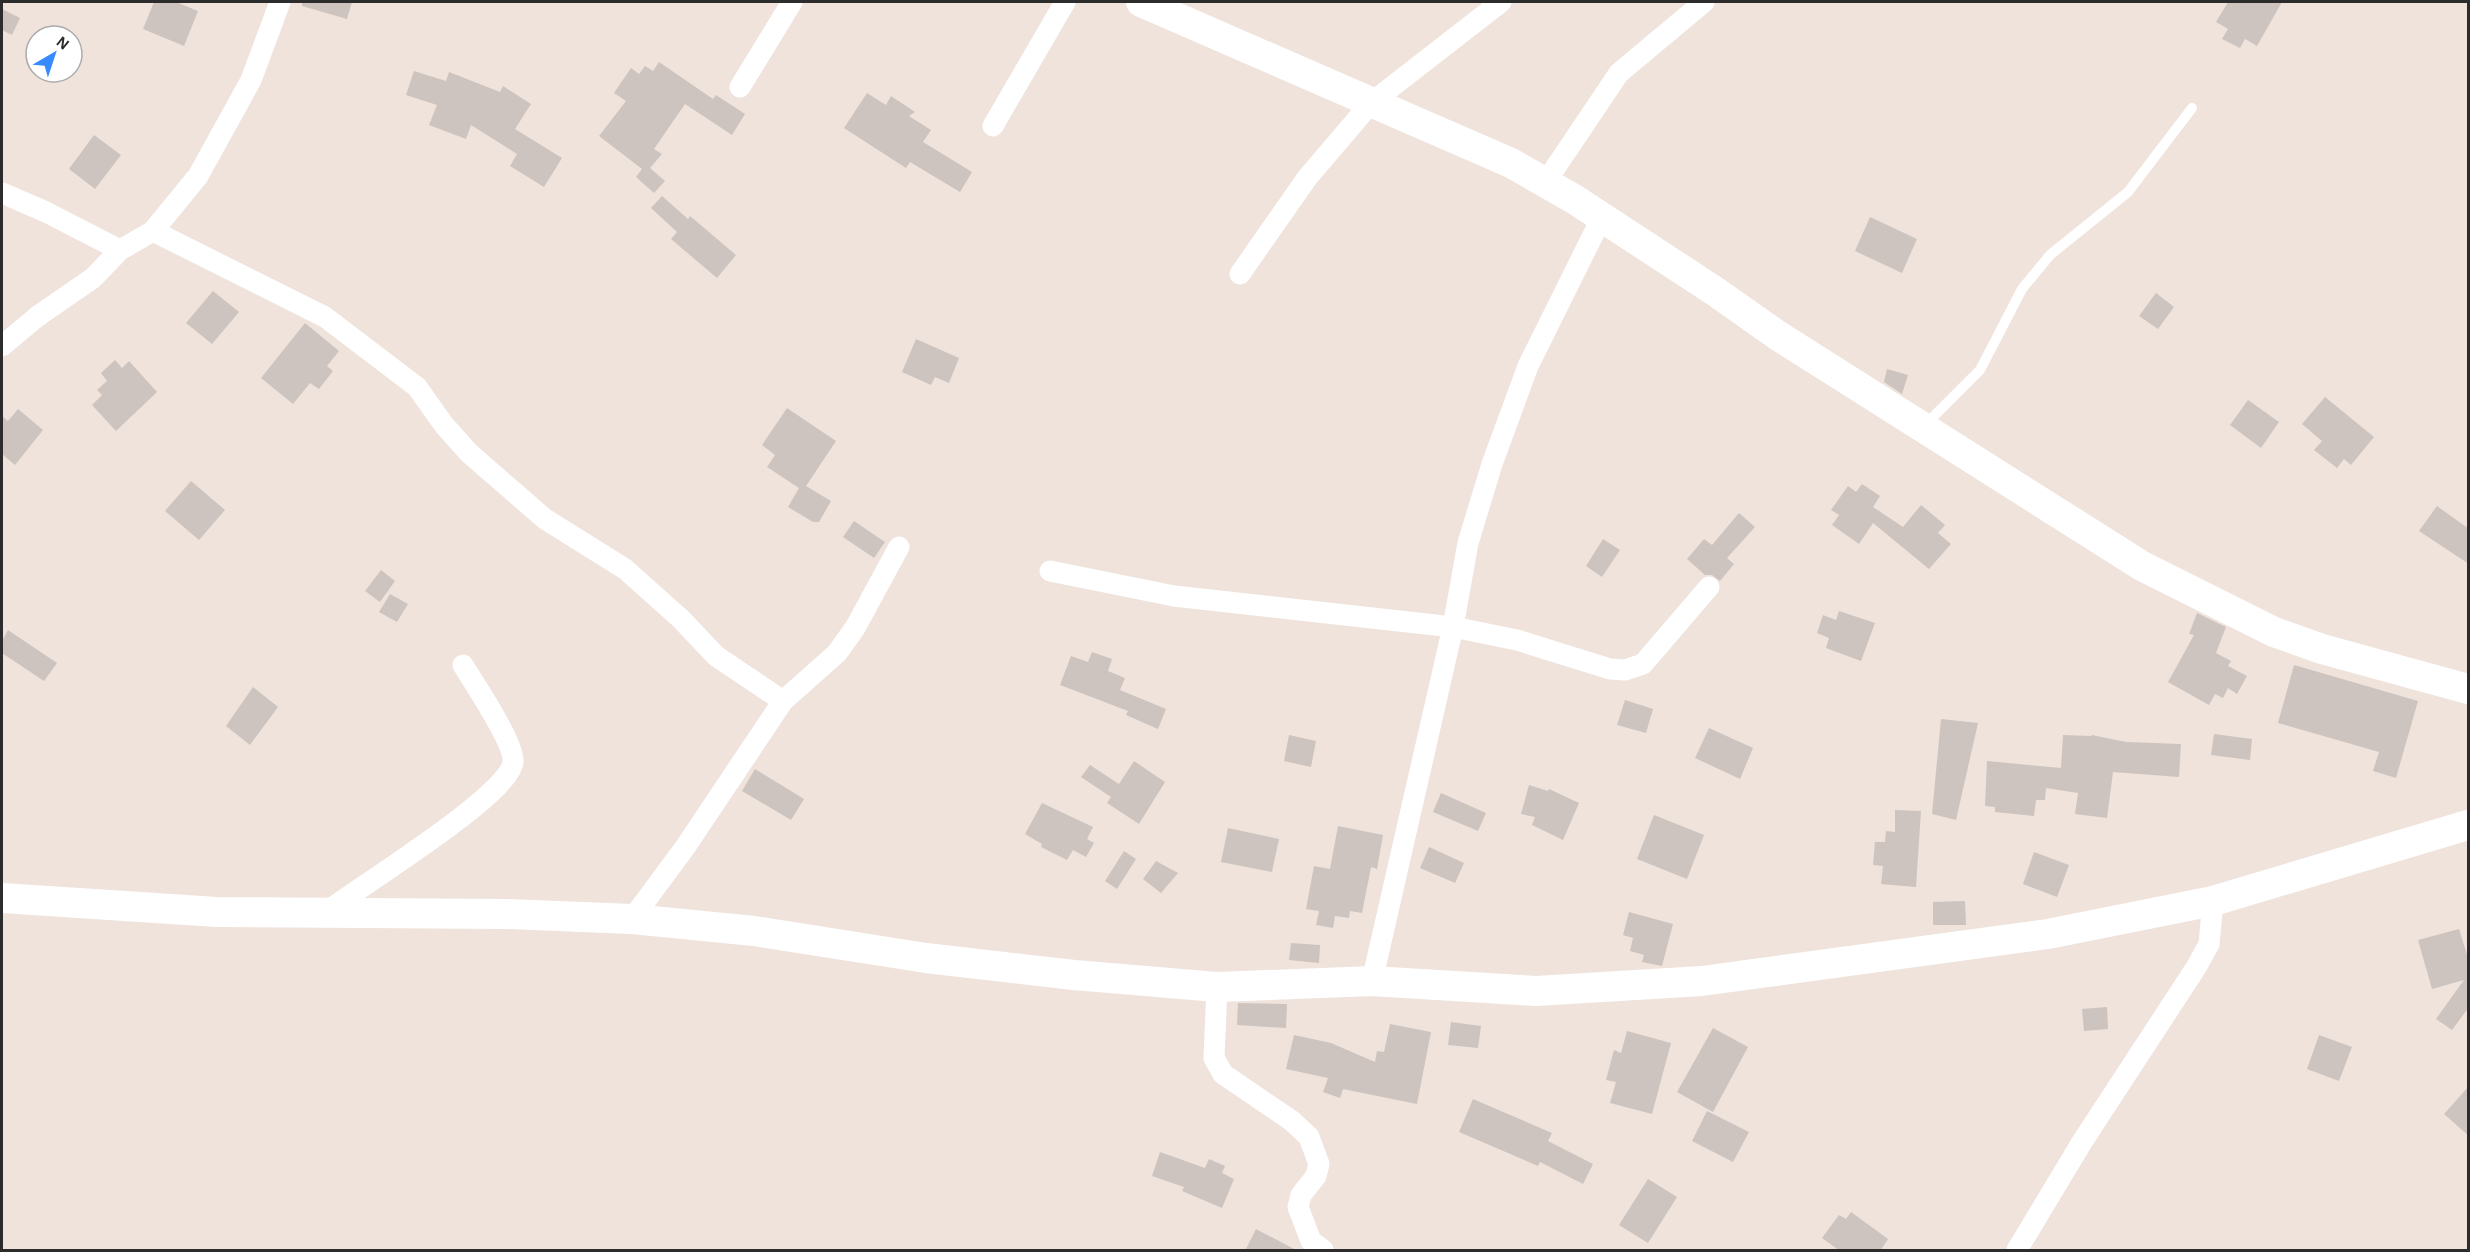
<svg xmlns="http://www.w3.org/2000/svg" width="2470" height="1252" viewBox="0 0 2470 1252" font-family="'Alegreya Sans',sans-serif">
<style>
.building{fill:#cdc4bf}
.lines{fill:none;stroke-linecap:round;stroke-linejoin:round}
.lane{stroke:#fff;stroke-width:10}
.street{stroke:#fff;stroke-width:21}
.secondary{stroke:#fff;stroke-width:30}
</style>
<rect width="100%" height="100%" fill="#efe3dc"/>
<path class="building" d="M 154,2 L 176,2 L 198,11 L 184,46 L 143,29 Z
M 302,2 L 352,2 L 347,19 L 302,6 Z
M 2228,2 L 2282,2 L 2257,46 L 2245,39 L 2240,48 L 2222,39 L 2228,29 L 2216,22 Z
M 2,9 L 20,18 L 12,35 L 2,30 Z
M 659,62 L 713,99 L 716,95 L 745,114 L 732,135 L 685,104 L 654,149 L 662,154 L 650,168 L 665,181 L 654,193 L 636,177 L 642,169 L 599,136 L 626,101 L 614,93 L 631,68 L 639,74 L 645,66 L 653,71 Z
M 414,71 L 446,81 L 449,72 L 500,92 L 503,86 L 531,104 L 515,129 L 562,158 L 544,187 L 510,166 L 517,154 L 471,125 L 466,139 L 429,125 L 437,105 L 406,95 Z
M 867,93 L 886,105 L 891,96 L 915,112 L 909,116 L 931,130 L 923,142 L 972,172 L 960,192 L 910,162 L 906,168 L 844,128 Z
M 94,135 L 121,155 L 95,189 L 69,169 Z
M 662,196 L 688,219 L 690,216 L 736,255 L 717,278 L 671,239 L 677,232 L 651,208 Z
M 1870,217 L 1917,239 L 1902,273 L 1855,251 Z
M 213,291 L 239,312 L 212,344 L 186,323 Z
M 2156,293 L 2174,307 L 2158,329 L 2139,316 Z
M 305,323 L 339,351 L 327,366 L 333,371 L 319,389 L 310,383 L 293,404 L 261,378 Z
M 916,339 L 959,358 L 949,383 L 935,377 L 931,385 L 902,372 Z
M 115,360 L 122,368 L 129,361 L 157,392 L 116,431 L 92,405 L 102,395 L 97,390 L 107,381 L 101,373 Z
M 1887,369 L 1908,375 L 1902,394 L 1884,382 Z
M 2325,397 L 2374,437 L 2351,465 L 2344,459 L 2337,468 L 2314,450 L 2322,441 L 2302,424 Z
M 2248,400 L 2279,422 L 2261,448 L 2230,425 Z
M 787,408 L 836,441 L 806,486 L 831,501 L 819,522 L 813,522 L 788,507 L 799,488 L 767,467 L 775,455 L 762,445 Z
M 18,409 L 43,430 L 15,465 L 2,454 L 2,416 L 8,421 Z
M 191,481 L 225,510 L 199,540 L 165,511 Z
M 1862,484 L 1880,496 L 1873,507 L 1903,527 L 1921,505 L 1945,525 L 1938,533 L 1951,544 L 1929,569 L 1873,523 L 1859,544 L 1832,525 L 1839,515 L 1831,510 L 1848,486 L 1856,492 Z
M 2437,506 L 2469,529 L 2469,564 L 2419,531 Z
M 1739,513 L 1755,527 L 1727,558 L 1734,564 L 1720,581 L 1712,575 L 1705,575 L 1687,559 L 1704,539 L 1712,545 Z
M 854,521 L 885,542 L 874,558 L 843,537 Z
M 1603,539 L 1620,550 L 1602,577 L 1586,566 Z
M 381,570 L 395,581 L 380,602 L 365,591 Z
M 390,594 L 408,604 L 397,622 L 379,612 Z
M 1839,611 L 1875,623 L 1861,661 L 1826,648 L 1829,638 L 1817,633 L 1823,615 L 1836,620 Z
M 2197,613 L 2226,627 L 2216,653 L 2231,661 L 2228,666 L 2247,676 L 2237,694 L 2228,688 L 2223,698 L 2215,694 L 2209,705 L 2168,682 L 2194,635 L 2189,634 Z
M 8,630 L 57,663 L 44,681 L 2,653 L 2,641 Z
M 1092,652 L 1112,659 L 1108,671 L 1125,678 L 1120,690 L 1166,709 L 1158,729 L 1126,715 L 1128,711 L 1060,685 L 1071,656 L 1088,662 Z
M 2294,665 L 2418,701 L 2396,778 L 2373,771 L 2379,752 L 2278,723 Z
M 253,687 L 278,707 L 250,745 L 226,726 Z
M 1625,700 L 1653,709 L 1646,733 L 1617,725 Z
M 1941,719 L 1978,723 L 1956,820 L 1932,814 Z
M 1709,728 L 1753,748 L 1740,779 L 1695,758 Z
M 2214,734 L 2252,739 L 2250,760 L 2211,755 Z
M 1289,735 L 1316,741 L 1311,767 L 1284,761 Z
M 2063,735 L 2091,736 L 2092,735 L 2126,742 L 2181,744 L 2179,777 L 2113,772 L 2107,818 L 2075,814 L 2078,793 L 2046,788 L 2045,800 L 2036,800 L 2034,816 L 1995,812 L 1995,807 L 1985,806 L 1987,761 L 2061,768 Z
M 1134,761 L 1165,782 L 1139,824 L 1107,803 L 1111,797 L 1081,777 L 1090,765 L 1119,784 Z
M 755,769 L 804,799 L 791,820 L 742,791 Z
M 1529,785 L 1548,791 L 1549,789 L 1579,803 L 1563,840 L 1532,825 L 1535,817 L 1521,814 Z
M 1441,793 L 1486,813 L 1478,831 L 1433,812 Z
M 1042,803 L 1093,827 L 1087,839 L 1094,843 L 1086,857 L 1073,850 L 1067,860 L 1041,847 L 1042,844 L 1025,834 Z
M 1895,810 L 1921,811 L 1916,887 L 1881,884 L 1883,866 L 1873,865 L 1875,842 L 1885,842 L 1886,831 L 1895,832 Z
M 1654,815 L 1704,835 L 1687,879 L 1637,859 Z
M 1338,826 L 1383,835 L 1377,869 L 1371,867 L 1362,913 L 1350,911 L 1349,918 L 1335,916 L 1333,928 L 1316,925 L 1319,911 L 1306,909 L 1314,866 L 1330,869 Z
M 1228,828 L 1279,839 L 1272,872 L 1221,862 Z
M 1429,847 L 1464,863 L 1455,883 L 1420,868 Z
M 1124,851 L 1136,859 L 1117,889 L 1105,881 Z
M 2034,852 L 2069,865 L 2057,897 L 2023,884 Z
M 1156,861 L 1178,873 L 1161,893 L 1143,879 Z
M 1965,901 L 1966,925 L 1933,925 L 1933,902 Z
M 1629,912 L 1673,924 L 1662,966 L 1642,962 L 1644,955 L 1630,951 L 1633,938 L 1623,935 Z
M 2459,929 L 2469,961 L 2469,1007 L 2452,1030 L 2436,1019 L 2464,980 L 2432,989 L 2418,940 Z
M 1291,943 L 1320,945 L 1319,963 L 1289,960 Z
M 1238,1003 L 1287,1004 L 1286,1028 L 1237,1025 Z
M 2107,1007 L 2108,1029 L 2084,1031 L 2082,1009 Z
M 1451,1022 L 1481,1026 L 1478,1048 L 1448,1045 Z
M 1390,1024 L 1431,1032 L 1417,1104 L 1343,1089 L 1340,1098 L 1323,1092 L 1328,1078 L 1286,1069 L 1294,1035 L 1331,1043 L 1375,1062 L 1377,1051 L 1384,1052 Z
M 1713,1028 L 1748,1047 L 1713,1112 L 1677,1092 Z
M 1627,1031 L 1671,1043 L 1652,1114 L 1610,1103 L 1616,1082 L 1606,1080 L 1614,1050 L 1621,1053 Z
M 2319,1035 L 2352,1047 L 2339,1081 L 2307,1069 Z
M 2469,1086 L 2469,1136 L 2444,1114 Z
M 1473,1099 L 1552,1133 L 1548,1141 L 1593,1164 L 1583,1184 L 1540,1162 L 1538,1166 L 1459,1132 Z
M 1707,1111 L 1749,1132 L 1733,1162 L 1692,1141 Z
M 1160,1152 L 1205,1168 L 1209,1159 L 1225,1166 L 1222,1173 L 1234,1179 L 1222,1208 L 1182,1191 L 1184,1187 L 1152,1176 Z
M 1648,1179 L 1677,1197 L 1648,1243 L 1619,1225 Z
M 1851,1212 L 1888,1239 L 1880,1251 L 1840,1251 L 1822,1238 L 1839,1215 L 1846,1219 Z
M 1256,1229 L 1298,1251 L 1245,1251 Z"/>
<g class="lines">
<path class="lane" d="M 1925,425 L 1980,370 L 2022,289 L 2050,255 L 2128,192 L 2192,108"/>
<path class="street" d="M 740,87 L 792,2
M 993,126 L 1065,2
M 1545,183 L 1619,73 L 1704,2
M 2,193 L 46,212 L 120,250
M 153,231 L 325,317 L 417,387 L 444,425 L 469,453 L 545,519 L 625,569 L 681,619 L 716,656 L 783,701
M 1240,274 L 1307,178 L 1371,103 L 1501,2
M 2,346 L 38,316 L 93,278 L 120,250 L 153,231 L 198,176 L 251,80 L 280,2
M 1050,571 L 1174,596 L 1453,627 L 1517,640 L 1610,669 L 1625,670 L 1643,664 L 1709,587
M 325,913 C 357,888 510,795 513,762 C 515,744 474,683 463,665
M 632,919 L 686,846 L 783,701 L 837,653 L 855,628 L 899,547
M 1372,981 L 1453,627 L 1468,543 L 1492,464 L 1528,366 L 1602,217
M 1217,987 L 1214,1058 L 1223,1074 L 1292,1121 L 1309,1137 L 1319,1164 L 1316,1176 L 1301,1195 L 1298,1207 L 1311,1241 L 1323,1250
M 2017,1250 L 2082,1142 L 2197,966 L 2209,944 L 2213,901"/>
<path class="secondary" d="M 1141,2 L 1511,163 L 1574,199 L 1716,292 L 1777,335 L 2142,566 L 2274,632 L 2322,649 L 2468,689
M 2,898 L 217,912 L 506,914 L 632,919 L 754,931 L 926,958 L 1074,975 L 1217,987 L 1372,981 L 1536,991 L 1702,981 L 2048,934 L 2213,901 L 2468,825"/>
</g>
<rect width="2470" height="1252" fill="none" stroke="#2c2c2c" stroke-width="6"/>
<g transform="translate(54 54) rotate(39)"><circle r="28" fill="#ffffff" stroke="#ababab" stroke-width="1.5"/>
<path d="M0-4.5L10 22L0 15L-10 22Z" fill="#398aff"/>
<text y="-9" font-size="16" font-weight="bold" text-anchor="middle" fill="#2c2c2c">N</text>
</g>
</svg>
